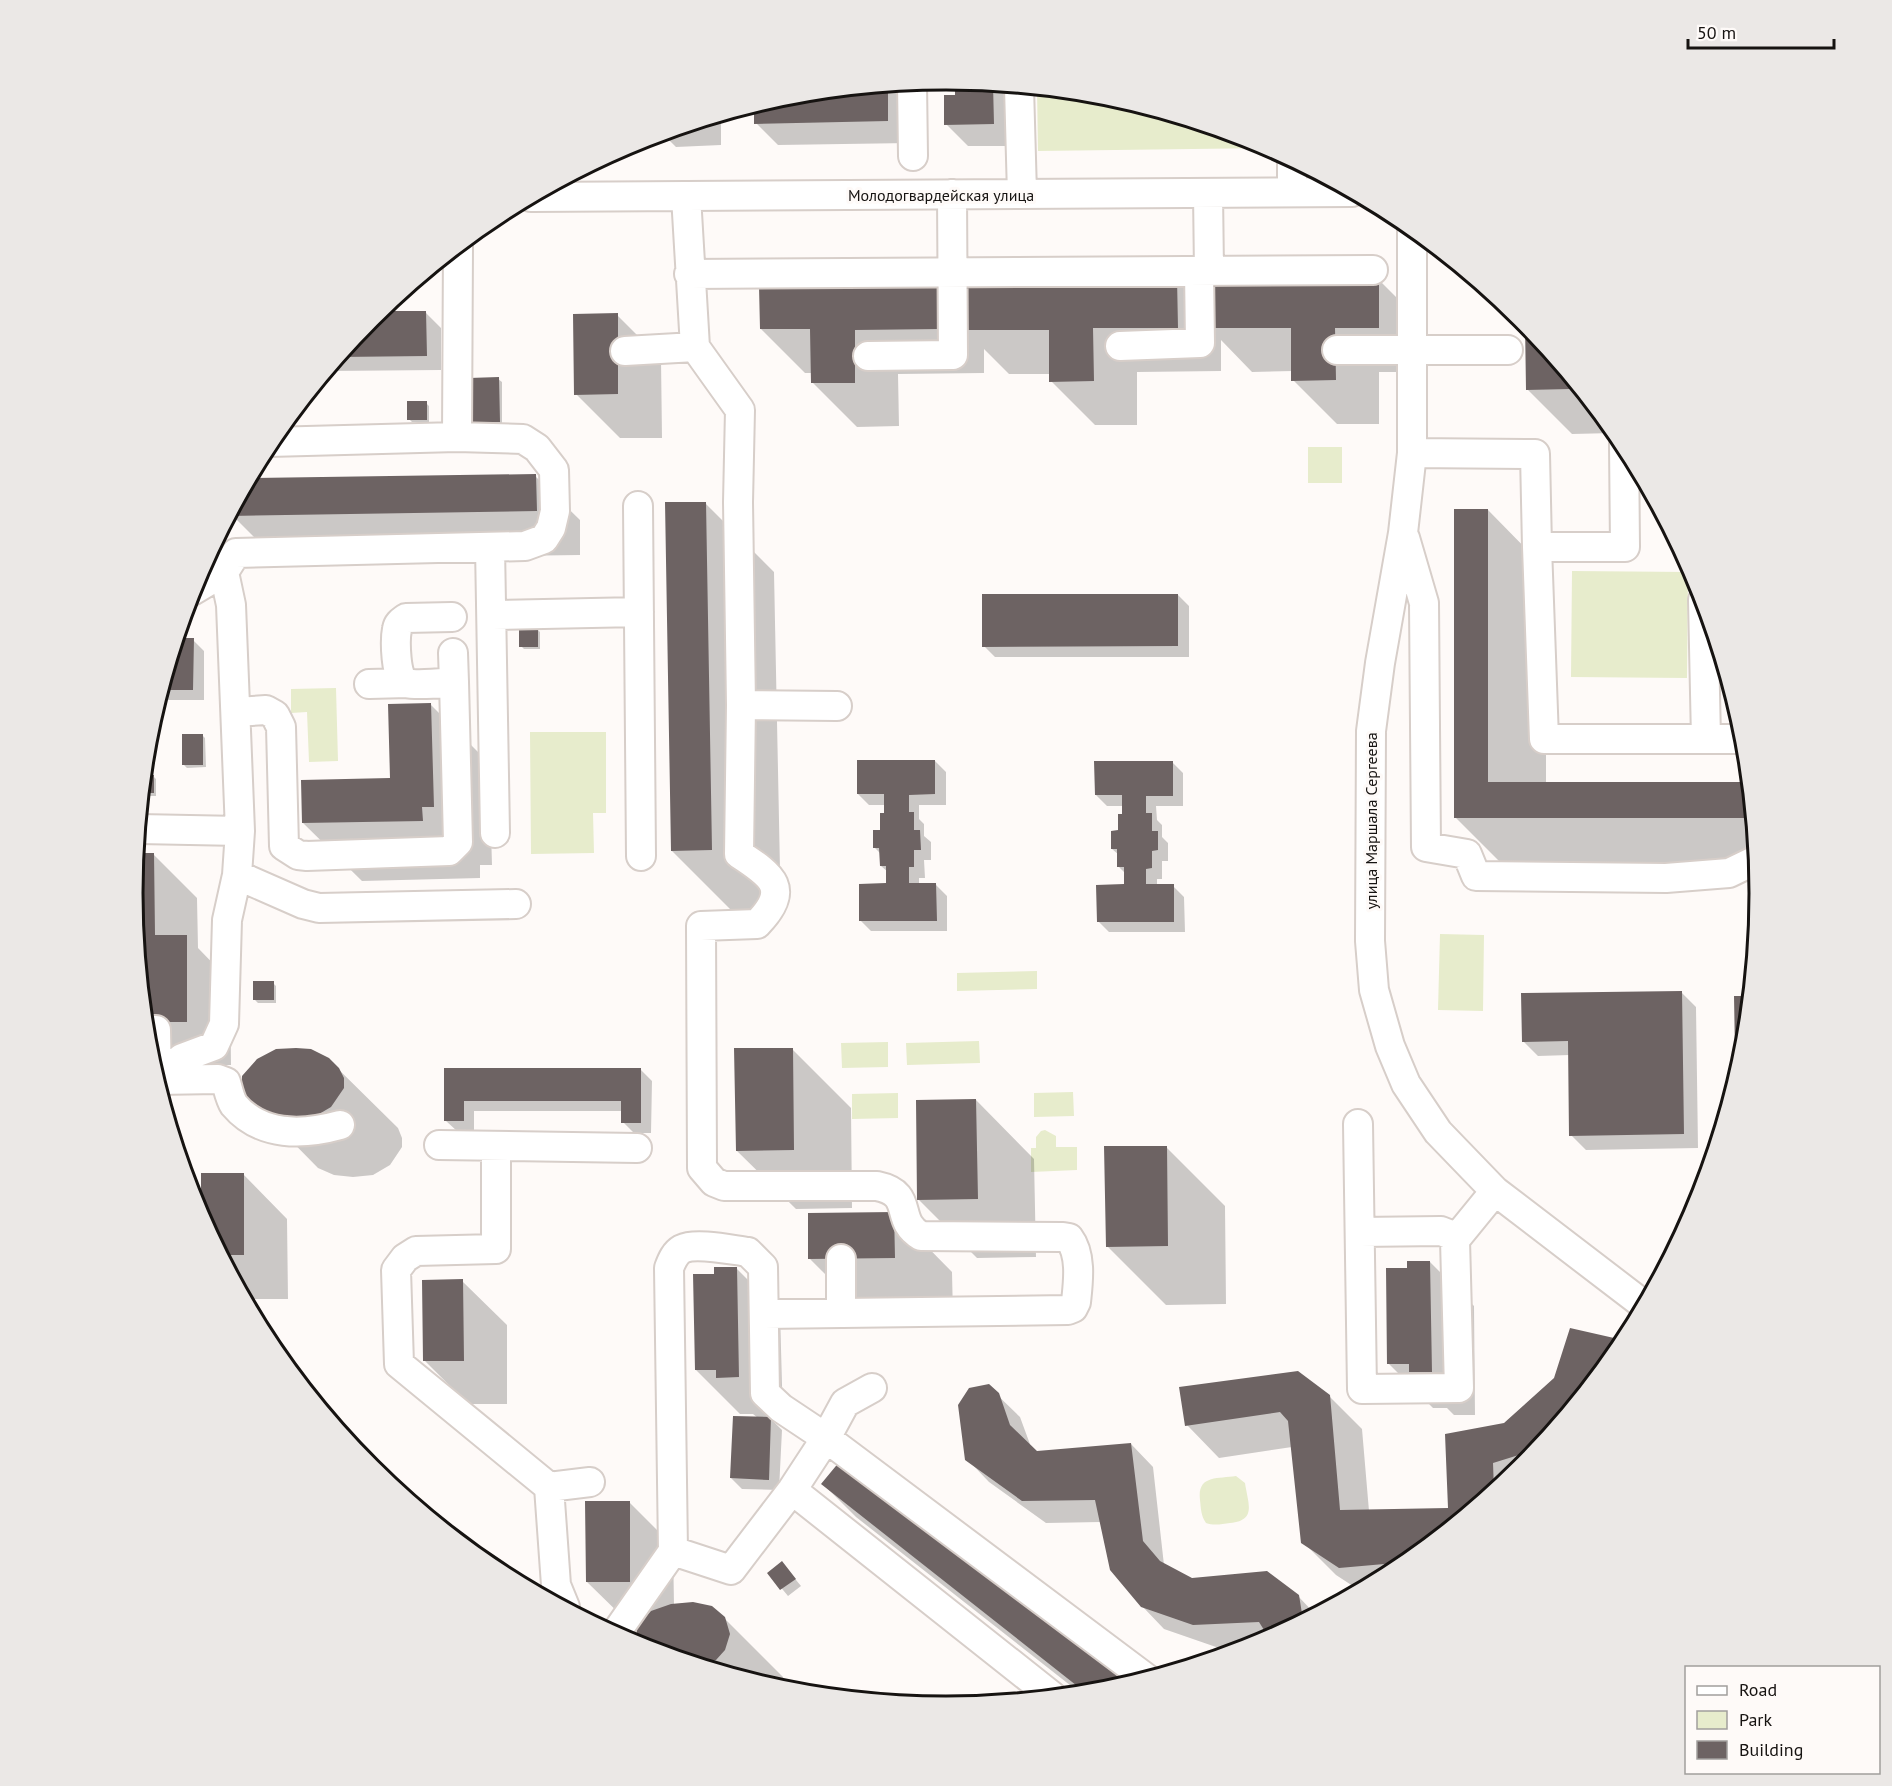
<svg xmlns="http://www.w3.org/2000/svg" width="1892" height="1786" viewBox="0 0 1892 1786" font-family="'PT Sans',sans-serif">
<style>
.green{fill:#e7eccc}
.shadow{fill:#0003}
.building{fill:#6d6363}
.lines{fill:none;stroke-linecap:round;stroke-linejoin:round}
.minor-casing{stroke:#d7cec9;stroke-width:32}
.minor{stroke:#fff;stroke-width:28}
.labels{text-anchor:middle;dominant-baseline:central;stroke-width:6;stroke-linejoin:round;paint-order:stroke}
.street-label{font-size:16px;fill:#161311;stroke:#fefaf8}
.rim{fill:none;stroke:#161311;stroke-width:3}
</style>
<rect width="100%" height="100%" fill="#fefaf8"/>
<path class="green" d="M 1037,88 L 1105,95 L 1258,142 L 1270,148 L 1038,151 Z
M 1308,447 L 1342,447 L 1342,483 L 1308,483 Z
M 1572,571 L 1688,572 L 1687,678 L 1571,677 Z
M 336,688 L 338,761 L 309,762 L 307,712 L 291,713 L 291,689 Z
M 530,732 L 606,732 L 606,813 L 593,813 L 594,853 L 531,854 Z
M 1440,934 L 1484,935 L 1483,1011 L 1438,1010 Z
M 1037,971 L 1037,989 L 957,991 L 957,973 Z
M 979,1041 L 980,1063 L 907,1065 L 906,1043 Z
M 888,1042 L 888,1067 L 842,1068 L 841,1043 Z
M 1073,1092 L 1074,1116 L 1034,1117 L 1034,1093 Z
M 898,1093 L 898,1118 L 852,1119 L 852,1094 Z
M 1045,1130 L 1056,1136 L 1056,1147 L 1077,1147 L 1077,1170 L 1031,1172 L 1031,1148 L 1036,1148 L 1036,1137 L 1041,1131 Z
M 1236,1476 L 1245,1483 C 1248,1504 1257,1520 1230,1523 C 1222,1524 1214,1526 1206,1523 C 1201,1516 1201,1509 1200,1500 C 1197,1475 1217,1479 1236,1476 Z"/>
<path class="shadow" d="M 956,80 L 1015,86 L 1015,146 L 968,146 L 946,124 L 956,96 Z
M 893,85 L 909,101 L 910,143 L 778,145 L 756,123 L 755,105 L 788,95 Z
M 718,116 L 721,119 L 721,145 L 676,147 L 662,133 Z
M 1378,279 L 1422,323 L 1423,372 L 1379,372 L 1379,424 L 1337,424 L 1293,380 L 1293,371 L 1252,372 L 1221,340 L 1221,371 L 1137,372 L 1137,425 L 1095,425 L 1051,381 L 1051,374 L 1009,374 L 984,349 L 984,373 L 898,374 L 899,426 L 857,427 L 812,382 L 812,373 L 805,373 L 761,329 L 1177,280 L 1208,311 Z
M 384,307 L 390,313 L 426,313 L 441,328 L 441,370 L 327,371 L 371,318 Z
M 617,315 L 661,359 L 662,438 L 620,438 L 576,394 Z
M 1527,324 L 1614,431 L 1614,433 L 1572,434 L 1527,389 Z
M 498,379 L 502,382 L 502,425 L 474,425 L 471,422 Z
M 426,403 L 429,406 L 429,422 L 412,422 L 409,419 Z
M 535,476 L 580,520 L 580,555 L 276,559 L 232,515 L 249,480 Z
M 705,503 L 774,572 L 781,919 L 741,920 L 672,851 Z
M 1488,510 L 1546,569 L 1546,784 L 1749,784 L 1758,876 L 1514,876 L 1455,817 Z
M 1178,595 L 1189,606 L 1189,657 L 995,657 L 984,646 Z
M 537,629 L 540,632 L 540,649 L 524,649 L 521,646 Z
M 177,640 L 193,640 L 204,651 L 204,700 L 167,700 L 160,694 Z
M 431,705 L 489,763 L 492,865 L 480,865 L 480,878 L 362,881 L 303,823 L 392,779 Z
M 202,735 L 205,738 L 206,767 L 187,768 L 184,765 Z
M 935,761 L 946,772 L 946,805 L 919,805 L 919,819 L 924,824 L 924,836 L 931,842 L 931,860 L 924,860 L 925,878 L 919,878 L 919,885 L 936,885 L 947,896 L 947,931 L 871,931 L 860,920 L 888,885 L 888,872 L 881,866 L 881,854 L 875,848 L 882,831 L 886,814 L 886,805 L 869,805 L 858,794 Z
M 1172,762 L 1183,773 L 1183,806 L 1156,806 L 1157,820 L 1162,825 L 1162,837 L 1168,843 L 1168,861 L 1162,861 L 1162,879 L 1157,879 L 1157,886 L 1173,886 L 1184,897 L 1185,932 L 1109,932 L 1098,921 L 1125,886 L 1125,873 L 1119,867 L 1119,855 L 1112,849 L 1119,832 L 1123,815 L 1123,806 L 1107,806 L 1096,795 Z
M 144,776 L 153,776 L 156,779 L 156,796 L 142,796 Z
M 136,854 L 153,854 L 197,898 L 198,948 L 230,981 L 231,1065 L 190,1065 L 146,1021 L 145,967 L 139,961 L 133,893 Z
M 273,983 L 276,986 L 276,1003 L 258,1003 L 255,1000 Z
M 1681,992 L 1696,1007 L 1698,1148 L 1586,1150 L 1571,1135 L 1570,1055 L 1538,1056 L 1523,1041 Z
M 1735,998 L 1749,998 L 1742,1057 L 1736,1051 Z
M 792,1049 L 851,1108 L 852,1208 L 796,1209 L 737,1151 Z
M 328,1059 L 398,1128 L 402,1138 L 402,1147 L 390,1165 L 373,1175 L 353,1177 L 334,1175 L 318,1168 L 259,1108 Z
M 446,1069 L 641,1070 L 652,1081 L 651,1133 L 634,1133 L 623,1122 L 623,1111 L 474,1111 L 474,1131 L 457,1131 L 446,1121 Z
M 976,1100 L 1034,1159 L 1036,1257 L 977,1258 L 919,1200 Z
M 1166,1147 L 1225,1206 L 1226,1304 L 1166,1305 L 1107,1246 Z
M 243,1174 L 287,1219 L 288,1299 L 247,1299 L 243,1294 L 203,1219 Z
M 894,1213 L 952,1272 L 953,1316 L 868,1317 L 810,1259 Z
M 1430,1262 L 1474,1306 L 1475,1415 L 1454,1415 L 1447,1408 L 1433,1408 L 1389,1364 L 1408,1270 Z
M 736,1268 L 780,1312 L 783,1421 L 773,1421 L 782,1430 L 779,1490 L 742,1489 L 731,1478 L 758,1418 L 753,1414 L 740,1414 L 696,1370 L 715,1276 Z
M 462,1281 L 507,1325 L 507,1404 L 468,1404 L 424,1360 Z
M 1613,1340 L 1620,1347 L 1521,1468 L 1398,1570 L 1359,1590 L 1336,1575 L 1303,1542 L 1292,1447 L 1219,1458 L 1187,1425 L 1329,1396 L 1362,1429 L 1369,1511 L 1450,1509 L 1504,1425 L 1555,1379 Z
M 988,1386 L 1020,1417 L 1031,1447 L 1037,1452 L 1131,1444 L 1153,1467 L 1164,1565 L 1192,1580 L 1298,1596 L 1315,1614 L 1256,1645 L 1216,1647 L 1164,1629 L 1142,1606 L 1101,1522 L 1046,1523 L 989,1482 L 967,1459 Z
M 823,1484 L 1132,1683 L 1104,1691 L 1080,1693 L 856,1517 Z
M 629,1502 L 673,1546 L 674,1605 L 724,1618 L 783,1677 L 787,1691 L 639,1646 L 637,1642 L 638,1626 L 632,1626 L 587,1582 Z
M 782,1563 L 801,1586 L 788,1596 L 769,1573 Z"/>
<path class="building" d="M 955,80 L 993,84 L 994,124 L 944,125 L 944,95 L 955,95 Z
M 888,85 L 888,121 L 754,124 L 754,105 L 788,95 Z
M 1177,278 L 1178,328 L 1093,328 L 1094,381 L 1049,382 L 1049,330 L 963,330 L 962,281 Z
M 1379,278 L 1379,328 L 1335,328 L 1336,380 L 1291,381 L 1291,328 L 1207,328 L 1206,279 Z
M 940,283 L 940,329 L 855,330 L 855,383 L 811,383 L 810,329 L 760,329 L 759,286 Z
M 378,311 L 426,311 L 427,356 L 339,357 L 371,318 Z
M 618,313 L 618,394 L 574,395 L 573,314 Z
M 1525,323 L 1570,378 L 1570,389 L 1526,390 Z
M 499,377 L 500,422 L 469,422 L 469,378 Z
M 407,401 L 427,401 L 427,420 L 407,420 Z
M 536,474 L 537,511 L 230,516 L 250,478 Z
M 665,502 L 706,502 L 712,850 L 671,851 Z
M 1454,509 L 1488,509 L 1488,782 L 1749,782 L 1752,818 L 1454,818 Z
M 982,594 L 1178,594 L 1178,646 L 982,647 Z
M 519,627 L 538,627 L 538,647 L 519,647 Z
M 177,638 L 194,638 L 193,690 L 162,690 Z
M 431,703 L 434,807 L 422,807 L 423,821 L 302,823 L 301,780 L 390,778 L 388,704 Z
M 182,734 L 203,734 L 203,765 L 182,765 Z
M 857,760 L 935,760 L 935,794 L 909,795 L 909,812 L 914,812 L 914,830 L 920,830 L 921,850 L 914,850 L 914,867 L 909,867 L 909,883 L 936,883 L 937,921 L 859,921 L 859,884 L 886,883 L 886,866 L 880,866 L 879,848 L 873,848 L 873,830 L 880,830 L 880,813 L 884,813 L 884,794 L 857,794 Z
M 1094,761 L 1173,761 L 1173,796 L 1146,796 L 1146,813 L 1152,813 L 1152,831 L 1158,831 L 1158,850 L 1152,851 L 1152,868 L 1146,869 L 1146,884 L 1174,884 L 1174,922 L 1097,922 L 1096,885 L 1124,884 L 1124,867 L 1117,867 L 1117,849 L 1111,849 L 1111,831 L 1118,830 L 1118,814 L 1122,814 L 1122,795 L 1095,795 Z
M 144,775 L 154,775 L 154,793 L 142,793 Z
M 136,853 L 154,853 L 155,935 L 187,935 L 187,1022 L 145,1022 L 143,936 L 137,936 L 133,893 Z
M 253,981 L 274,981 L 274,1000 L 253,1000 Z
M 1682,991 L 1684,1134 L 1569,1136 L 1568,1041 L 1522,1042 L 1521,993 Z
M 1734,996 L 1749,996 L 1744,1052 L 1735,1052 Z
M 296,1048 L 311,1049 L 329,1058 L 339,1068 L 344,1078 L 344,1088 L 331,1107 L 314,1117 L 294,1119 L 274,1117 L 258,1109 L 248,1099 L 242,1090 L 242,1076 L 257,1059 L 276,1049 Z
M 734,1048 L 793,1048 L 794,1150 L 736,1151 Z
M 444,1068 L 641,1068 L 641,1123 L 621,1123 L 621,1101 L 464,1101 L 464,1121 L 444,1121 Z
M 976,1099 L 978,1199 L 917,1200 L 916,1100 Z
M 1104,1146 L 1167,1146 L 1168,1246 L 1106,1247 Z
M 201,1173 L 244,1173 L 244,1255 L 222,1255 L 201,1217 Z
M 894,1212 L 895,1258 L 808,1259 L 808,1213 Z
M 1407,1261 L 1430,1261 L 1432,1372 L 1409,1372 L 1409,1364 L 1387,1364 L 1386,1268 L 1407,1268 Z
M 714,1267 L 737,1267 L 739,1377 L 716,1378 L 716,1370 L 695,1370 L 693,1274 L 714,1274 Z
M 463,1279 L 464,1361 L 423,1361 L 422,1280 Z
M 1570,1328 L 1614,1338 L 1601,1371 L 1539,1446 L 1535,1450 L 1493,1463 L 1494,1491 L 1407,1562 L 1339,1568 L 1301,1543 L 1288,1421 L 1280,1412 L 1185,1426 L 1179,1387 L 1298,1371 L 1330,1395 L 1340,1510 L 1448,1508 L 1445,1434 L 1504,1423 L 1554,1378 Z
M 989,1384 L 999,1393 L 1010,1425 L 1037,1451 L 1131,1443 L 1143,1541 L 1160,1561 L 1192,1578 L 1267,1571 L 1299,1595 L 1303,1620 L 1269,1638 L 1259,1622 L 1193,1625 L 1141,1607 L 1110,1570 L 1095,1500 L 1022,1501 L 965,1460 L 958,1405 L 969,1388 Z
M 733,1416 L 771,1417 L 769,1480 L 730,1478 Z
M 845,1455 L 1134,1682 L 1104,1691 L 1086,1693 L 821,1484 Z
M 585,1501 L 630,1501 L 630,1582 L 586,1582 Z
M 782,1561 L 796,1579 L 780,1590 L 767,1573 Z
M 693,1602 L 712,1606 L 725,1617 L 730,1634 L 725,1650 L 716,1660 L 703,1665 L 637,1645 L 636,1642 L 637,1625 L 651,1611 L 671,1604 Z"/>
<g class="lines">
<defs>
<path id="minor" d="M 912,83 L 913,156
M 1019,87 L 1022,194
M 1292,160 L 1292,192
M 1208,193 L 1209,271
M 686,196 L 695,347 L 740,410 L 738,502 L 741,705 L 739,854 C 773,876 791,889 757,924 L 701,926 L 702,1168 L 714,1182 L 724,1186 L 877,1186 C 916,1194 893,1220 921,1236 L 1063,1237 L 1069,1238 C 1082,1255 1078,1283 1076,1302 L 1073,1308 L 1068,1310 L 764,1314
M 531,197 L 1352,192
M 1412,228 L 1412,453 L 1403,533 L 1380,663 L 1371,731 L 1370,941 L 1374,990 L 1390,1046 L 1406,1084 L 1438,1132 L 1495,1191 L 1644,1305
M 689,274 L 1373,270
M 1120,346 L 1200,343 L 1199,271
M 1337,350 L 1508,350
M 625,351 L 695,347
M 868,356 L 953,355 L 952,194
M 457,437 L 458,246
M 1412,453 L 1535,454 L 1537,547 L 1625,547 L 1624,444
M 638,506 L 641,856
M 1405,538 L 1424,603 L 1426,847 L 1467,854 L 1476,876 L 1666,878 L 1729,873 L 1756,860
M 490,547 L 495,833
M 1537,547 L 1544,739 L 1744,739
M 192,591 L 224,572 L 236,553 L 525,546 L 544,539 L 551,528 L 555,511 L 554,470 L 537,448 L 523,439 L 457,437 L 269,442
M 1703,600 L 1706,739
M 492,615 L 639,612
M 453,653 L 454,682
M 369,684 L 408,683
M 741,705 L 837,706
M 236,712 L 266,710 L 275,715 L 281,727 L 284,846 L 298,855 L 307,856 L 449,851 L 458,842 L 454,682 C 442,683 417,686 406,683 C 395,679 395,639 397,629 C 398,623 402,621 406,618 L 452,617
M 139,829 L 240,831
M 237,875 L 303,904 L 319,908 L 516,904
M 146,1030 L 156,1030 L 157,1081
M 157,1079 L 182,1058 L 214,1046 L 224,1024 L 227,920 L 237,875 L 240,831 L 231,605 L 224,572
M 157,1080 L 218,1079 L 226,1082 C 228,1089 230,1099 234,1105 C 261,1137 304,1135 340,1125
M 1358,1124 L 1362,1389 L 1459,1388 L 1455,1240 L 1451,1235 L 1441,1231 L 1360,1232
M 439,1145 L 637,1148
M 496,1146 L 496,1249 L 416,1251 L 405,1258 L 396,1270 L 399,1364 L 549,1487 L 556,1585 L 565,1607
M 1455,1240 L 1495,1191
M 841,1259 L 841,1313
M 549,1487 L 590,1482
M 792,1490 L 1052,1696
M 673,1551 L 669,1268 C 672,1260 675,1253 682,1249 C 696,1242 732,1250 748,1252 L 763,1267 L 765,1393 L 781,1408 L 826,1438 L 845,1403 L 872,1388
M 615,1634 L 673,1551 L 731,1570 L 792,1490 L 826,1438 L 1146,1678"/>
</defs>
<use href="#minor" class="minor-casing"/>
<use href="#minor" class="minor"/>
</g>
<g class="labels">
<g class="street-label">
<text x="941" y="195">Молодогвардейская улица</text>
<text transform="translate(1371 821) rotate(-90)">улица Маршала Сергеева</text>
</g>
</g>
<path d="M0 0H1892V1786H0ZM143 893a803 803 0 1 1 1606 0a803 803 0 1 1-1606 0Z" fill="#ebe8e6" fill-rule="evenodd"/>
<path class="rim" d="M143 893a803 803 0 1 1 1606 0a803 803 0 1 1-1606 0Z"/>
<rect x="1685" y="1666" width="195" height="108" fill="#fefaf8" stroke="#a19e9c" stroke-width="1.5"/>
<rect x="1697" y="1686" width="30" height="9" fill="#ffffff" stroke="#a19e9c" stroke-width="1.5"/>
<text x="1739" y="1696" font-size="18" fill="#161311">Road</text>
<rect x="1697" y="1711" width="30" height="18" fill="#e7eccc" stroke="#a19e9c" stroke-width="1.5"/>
<text x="1739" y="1726" font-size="18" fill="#161311">Park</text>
<rect x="1697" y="1741" width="30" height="18" fill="#6d6363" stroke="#a19e9c" stroke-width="1.5"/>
<text x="1739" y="1756" font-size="18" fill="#161311">Building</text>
<path d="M1688 39v9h146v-9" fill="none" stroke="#161311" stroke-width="3"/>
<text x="1697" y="39" font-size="18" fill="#161311" stroke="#fefaf8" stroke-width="4.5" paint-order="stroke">50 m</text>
</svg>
